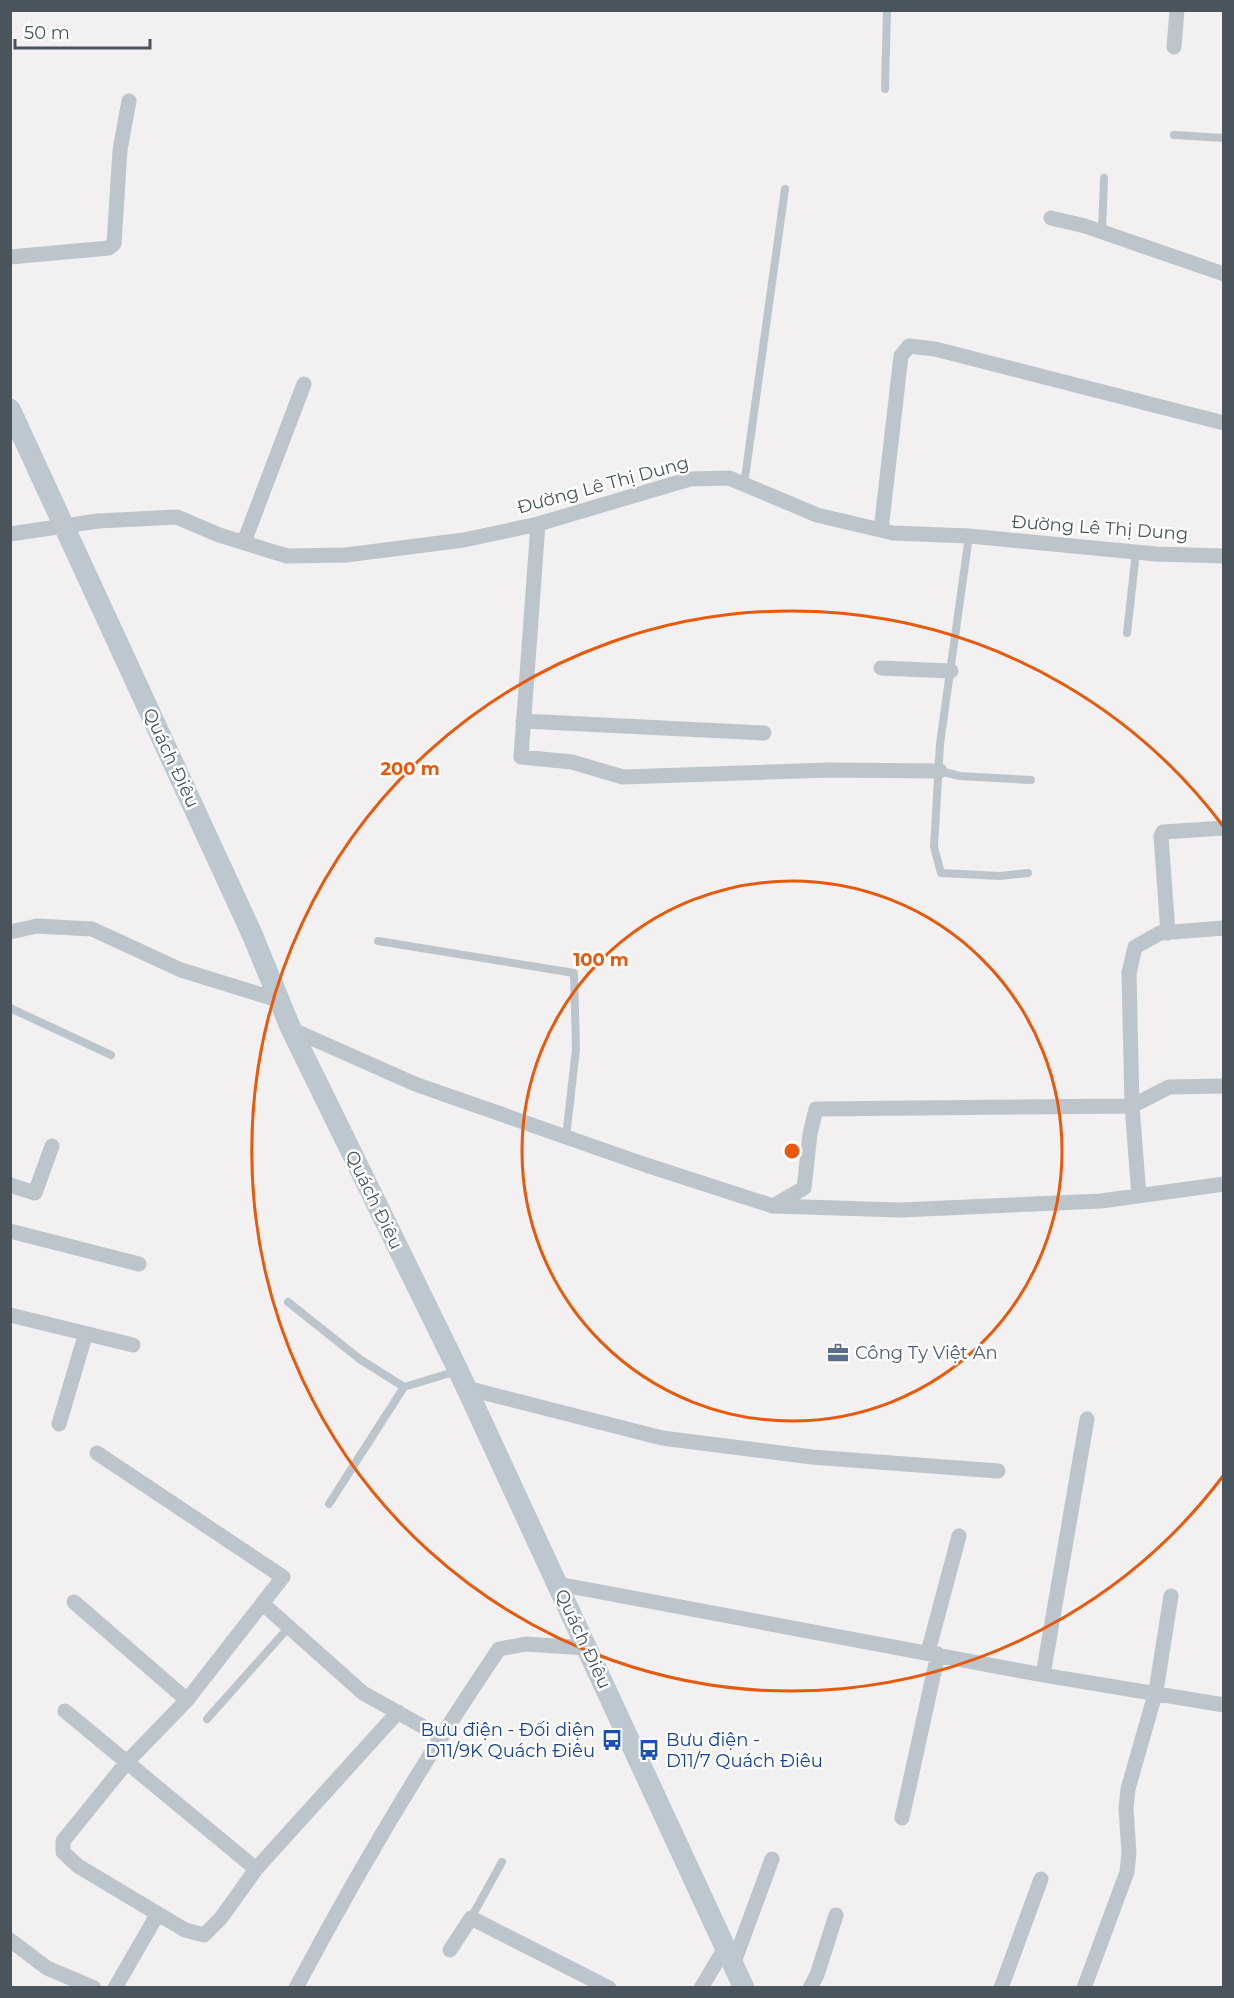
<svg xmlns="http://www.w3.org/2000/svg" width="1234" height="1998" viewBox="0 0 1234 1998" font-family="Montserrat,sans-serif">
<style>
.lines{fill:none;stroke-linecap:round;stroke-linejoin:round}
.service{stroke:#bdc5cc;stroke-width:8}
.minor{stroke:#bdc5cc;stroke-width:15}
.secondary{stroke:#bdc7d0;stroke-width:21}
.ring{fill:none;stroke:#e8590c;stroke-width:3}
.labels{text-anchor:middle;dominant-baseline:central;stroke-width:5;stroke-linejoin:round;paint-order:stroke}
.street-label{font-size:18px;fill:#49545c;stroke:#fff}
.service-label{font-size:18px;fill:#4e5e75;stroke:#fff;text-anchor:start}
.transit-label{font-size:18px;fill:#164399;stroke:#fff;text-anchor:end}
.centre{fill:#e8590c;stroke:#fff;stroke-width:3}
.ring-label{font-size:18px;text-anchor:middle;font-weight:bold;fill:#e8590c;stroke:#fff;stroke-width:5;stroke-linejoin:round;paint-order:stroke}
</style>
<rect width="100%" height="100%" fill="#f2f0f0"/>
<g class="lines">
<path class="service" d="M 885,89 L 887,10
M 1174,135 L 1224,138
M 1102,232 L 1104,178
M 744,485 L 785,189
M 969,536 L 940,744 L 934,847 L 941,873 L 1000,876 L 1028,873
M 1127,633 L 1136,552
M 940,771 L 960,776 L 1031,780
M 378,941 L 574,973 L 576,1049 L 566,1137
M 10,1008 L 111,1055
M 288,1302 L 361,1360 L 404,1387 L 457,1371
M 329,1504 L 404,1387
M 207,1719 L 289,1627
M 471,1918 L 502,1862"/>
<path class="minor" d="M 1174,47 L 1177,10
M 1051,218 L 1085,226 L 1224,274
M 10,257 L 109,248 L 114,244 L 120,150 L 129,101
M 538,524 L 521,757 L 572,762 L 623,777 L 828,770 L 940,771
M 881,530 L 901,356 L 909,346 L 935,349 L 1224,423
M 10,534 L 98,521 L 177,517 L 219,535 L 287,556 L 346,555 L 464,540 L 538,524 L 690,479 L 729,478 L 817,515 L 893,533 L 969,536 L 1156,554 L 1224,556
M 244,542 L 304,384
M 881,668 L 951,671
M 523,721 L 764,733
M 10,932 L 37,926 L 92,929 L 181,970 L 278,1000
M 1168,933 L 1161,836 L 1163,832 L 1224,828
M 291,1029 L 415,1084 L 646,1165 L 773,1206 L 900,1210 L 1101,1201 L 1224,1184
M 10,1185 L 35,1193 L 52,1146
M 1139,1196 L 1132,1106 L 1169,1087 L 1224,1086
M 773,1206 L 804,1188 L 810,1134 L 816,1109 L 1132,1106 L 1129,973 L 1135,947 L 1160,933 L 1224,928
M 10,1231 L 139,1264
M 10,1315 L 133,1345
M 466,1388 L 662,1438 L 812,1457 L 998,1471
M 59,1424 L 85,1336
M 97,1453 L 283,1577 L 187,1700 L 127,1762 L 63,1841 L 63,1852 L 78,1866 L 185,1930 L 204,1935 L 221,1918 L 256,1869 L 398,1712
M 558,1584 L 1043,1675 L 1224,1705
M 74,1602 L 187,1700
M 263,1604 L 363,1693 L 440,1736
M 928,1652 L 959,1536
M 1043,1675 L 1087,1419
M 65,1711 L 256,1869
M 902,1818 L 938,1654
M 10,1940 L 47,1968 L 94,1988
M 450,1950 L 471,1918 L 609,1988
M 733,1965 L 772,1859
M 115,1988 L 157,1915
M 296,1988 C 358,1871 425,1758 499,1649 L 526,1644 L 587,1648
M 701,1988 L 725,1948
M 810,1988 L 817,1975 L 836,1915
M 1001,1988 L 1041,1879
M 1084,1988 L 1127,1872 L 1129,1853 L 1126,1809 L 1128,1789 L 1156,1691 L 1171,1596"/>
<path class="secondary" d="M 10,409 L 252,934 L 291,1029 L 458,1370 L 744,1988"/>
</g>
<g class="ring">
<circle cx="792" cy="1151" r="270"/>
<path d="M1223 1476A540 540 0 1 1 1223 826"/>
</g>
<defs>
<symbol id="office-bare" viewBox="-9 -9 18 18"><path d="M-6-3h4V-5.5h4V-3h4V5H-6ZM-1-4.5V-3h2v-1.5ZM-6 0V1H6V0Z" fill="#5c6f8a" stroke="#fff" stroke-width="2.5" paint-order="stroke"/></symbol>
<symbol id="bus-bare" viewBox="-9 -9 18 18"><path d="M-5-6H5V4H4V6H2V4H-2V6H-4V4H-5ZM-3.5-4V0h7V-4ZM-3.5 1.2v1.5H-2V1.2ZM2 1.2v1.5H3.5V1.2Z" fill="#1a4fb4" stroke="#fff" stroke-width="2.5" paint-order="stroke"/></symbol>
</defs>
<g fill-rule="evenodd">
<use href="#office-bare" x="823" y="1338" width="30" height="30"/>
<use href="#bus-bare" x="597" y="1725" width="30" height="30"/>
<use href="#bus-bare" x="634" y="1735" width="30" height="30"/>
</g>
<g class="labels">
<g class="street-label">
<text transform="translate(603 485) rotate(-15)">Đường Lê Thị Dung</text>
<text transform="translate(1100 528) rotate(4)">Đường Lê Thị Dung</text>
<text transform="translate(171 758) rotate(65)">Quách Điêu</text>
<text transform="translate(374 1200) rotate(64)">Quách Điêu</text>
<text transform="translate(583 1639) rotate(65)">Quách Điêu</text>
</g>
<g class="service-label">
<text x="855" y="1353">Công Ty Việt An</text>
</g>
<g class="transit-label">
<text x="595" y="1730">Bưu điện - Đối diện<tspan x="595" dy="21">D11/9K Quách Điêu</tspan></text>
<text x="666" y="1740" text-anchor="start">Bưu điện -<tspan x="666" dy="21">D11/7 Quách Điêu</tspan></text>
</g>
</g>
<circle cx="792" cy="1151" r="9" class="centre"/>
<g class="ring-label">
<text x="410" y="775">200 m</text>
<text x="601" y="966">100 m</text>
</g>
<rect width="1234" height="1998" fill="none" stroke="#49545c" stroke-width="24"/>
<path d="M15 39v9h135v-9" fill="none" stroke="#49545c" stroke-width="3"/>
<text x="24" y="39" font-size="18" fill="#49545c" stroke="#ffffff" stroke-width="4.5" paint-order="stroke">50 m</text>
</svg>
